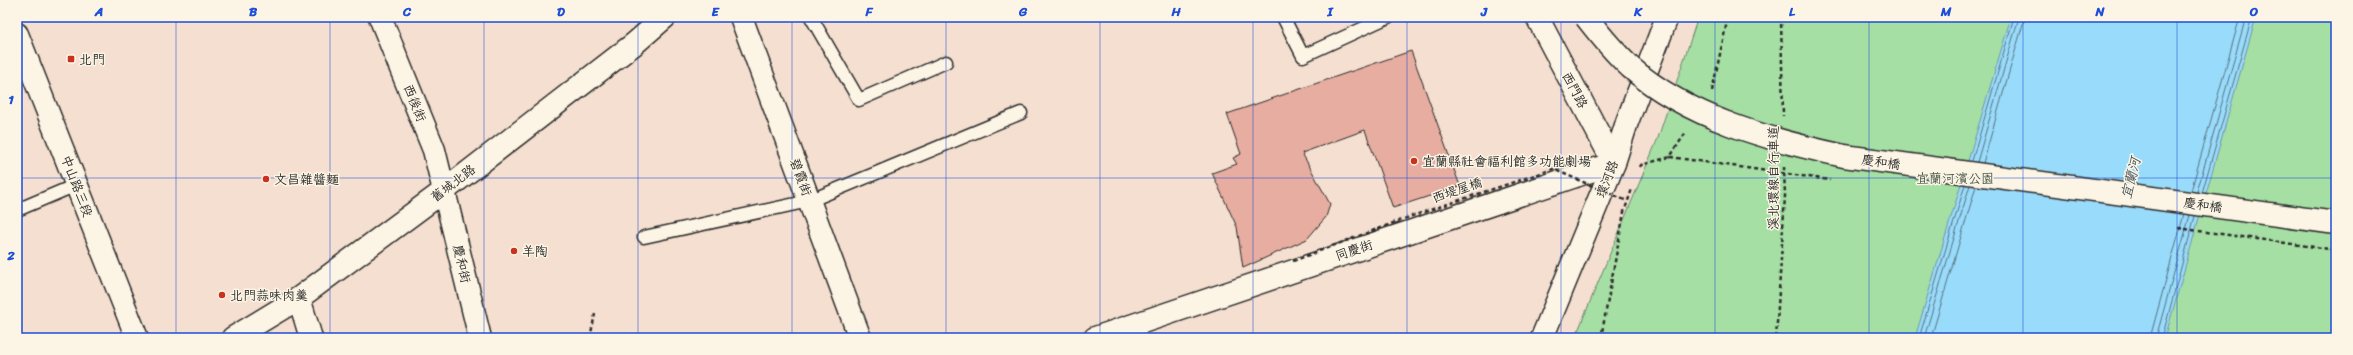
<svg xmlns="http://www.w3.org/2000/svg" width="2353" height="355" viewBox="0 0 2353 355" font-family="Sriracha,'LXGW WenKai TC',sans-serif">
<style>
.green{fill:#a5dfa4;stroke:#688568}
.water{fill:#99dbfb;stroke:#6d95a8}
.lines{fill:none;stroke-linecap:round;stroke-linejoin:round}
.shore{stroke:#57717e;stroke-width:1}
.building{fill:#e6ada0;stroke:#2b2b2b}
.service-casing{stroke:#2b2b2b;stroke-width:15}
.minor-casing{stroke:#2b2b2b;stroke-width:25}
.tertiary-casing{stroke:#2b2b2b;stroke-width:25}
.path{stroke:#2b2b2b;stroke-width:2.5;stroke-dasharray:4 3;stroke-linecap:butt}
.service{stroke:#fcf5e5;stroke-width:12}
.minor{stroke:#fcf5e5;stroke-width:22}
.tertiary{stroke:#fcf5e5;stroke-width:22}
.tertiary-bridge-casing{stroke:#2b2b2b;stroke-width:25;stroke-linecap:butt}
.path-bridge{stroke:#2b2b2b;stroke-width:2.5;stroke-dasharray:4 3;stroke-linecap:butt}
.tertiary-bridge{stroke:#fcf5e5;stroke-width:22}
.grid{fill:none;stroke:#1d4ed8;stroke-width:1;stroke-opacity:0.55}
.poi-dot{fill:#c8321e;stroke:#fcf5e5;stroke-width:1.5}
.labels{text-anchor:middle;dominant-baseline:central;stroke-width:3;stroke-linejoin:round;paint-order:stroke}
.poi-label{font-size:13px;fill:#2b2b2b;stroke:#fcf5e5;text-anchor:start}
.street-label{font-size:13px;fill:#2b2b2b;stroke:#fcf5e5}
.park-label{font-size:13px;fill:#4a5849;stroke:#fcf5e5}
.water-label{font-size:14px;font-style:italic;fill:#46575f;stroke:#fcf5e5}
.neatline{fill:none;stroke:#1d4ed8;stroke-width:1.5}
.grid-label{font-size:13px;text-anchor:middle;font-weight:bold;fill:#1d4ed8}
</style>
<rect width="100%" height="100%" fill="#f5dfd0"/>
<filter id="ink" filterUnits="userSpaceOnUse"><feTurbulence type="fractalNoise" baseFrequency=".025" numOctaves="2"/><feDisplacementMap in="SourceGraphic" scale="8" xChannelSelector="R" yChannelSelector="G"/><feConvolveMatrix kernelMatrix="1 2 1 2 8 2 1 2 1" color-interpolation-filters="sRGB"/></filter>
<g filter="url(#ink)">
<path class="green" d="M 1698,17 L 2336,17 L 2336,338 L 1575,338 L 1658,138 Z"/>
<path class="water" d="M 2011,17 L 2256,17 L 2165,338 L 1915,338 Z"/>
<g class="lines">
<path class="shore" d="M 1972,161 L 2014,17
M 1977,162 L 2019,17
M 1983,163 L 2025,17
M 2191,191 L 2240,17
M 2197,192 L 2246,17
M 2202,193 L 2252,17
M 1919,338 L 1965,185
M 1924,338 L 1970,185
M 1931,338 L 1976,186
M 2150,338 L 2184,214
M 2156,338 L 2190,215
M 2162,338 L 2195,216"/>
</g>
<path class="building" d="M 1411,51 L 1460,186 L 1393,208 L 1365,130 L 1302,153 L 1330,204 L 1326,217 L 1307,239 L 1243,268 L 1237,227 L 1212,173 L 1237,164 L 1233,158 L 1241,154 L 1227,114 Z"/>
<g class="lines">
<defs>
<path id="service" d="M 811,17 L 859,100 L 946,62
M 1283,17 L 1303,56 L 1388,17
M 17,210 L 76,185
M 644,237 L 809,201 L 1021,113"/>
<path id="minor" d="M 380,17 L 434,150 L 480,338
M 741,17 L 860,338
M 1537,17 L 1614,163 L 1542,338
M 299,298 L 311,338
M 233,338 L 299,298 L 445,190 L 634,44 L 665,17"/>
<path id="tertiary" d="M 17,34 L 137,338
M 1095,338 L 1614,163 L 1627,122 L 1667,17"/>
</defs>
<use href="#service" class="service-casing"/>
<use href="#minor" class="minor-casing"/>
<use href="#tertiary" class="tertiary-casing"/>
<path class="path" d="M 1781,17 L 1783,116
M 1712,91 L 1728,17
M 1640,167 L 1641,165 L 1670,157 L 1686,132
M 590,338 L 595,314
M 1601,338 L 1624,212 L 1632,189
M 1776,338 L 1785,196 L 1784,167"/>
<use href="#service" class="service"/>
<use href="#minor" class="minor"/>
<use href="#tertiary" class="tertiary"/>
<defs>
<path id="tertiary-bridge" d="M 1586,17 C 1600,35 1614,52 1630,67 C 1688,118 1770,140 1844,156 L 2336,223"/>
</defs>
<use href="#tertiary-bridge" class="tertiary-bridge-casing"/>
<path class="path-bridge" d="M 1670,157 L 1830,180
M 2178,228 L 2336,250
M 1293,261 L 1409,217 L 1553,169 L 1627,201"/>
<use href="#tertiary-bridge" class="tertiary-bridge"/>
</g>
</g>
<path class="grid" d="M 176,17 L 176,338M 330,17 L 330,338M 484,17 L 484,338M 638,17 L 638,338M 792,17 L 792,338M 946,17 L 946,338M 1100,17 L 1100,338M 1253,17 L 1253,338M 1407,17 L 1407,338M 1561,17 L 1561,338M 1715,17 L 1715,338M 1869,17 L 1869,338M 2023,17 L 2023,338M 2177,17 L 2177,338M 17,178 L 2336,178"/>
<g class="poi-dot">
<rect x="67" y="55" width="8" height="8" rx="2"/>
<circle cx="1414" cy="161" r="4"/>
<circle cx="266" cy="179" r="4"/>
<circle cx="514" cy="251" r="4"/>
<circle cx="222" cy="295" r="4"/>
</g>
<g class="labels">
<g class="poi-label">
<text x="79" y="59">北門</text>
<text x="1422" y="161">宜蘭縣社會福利館多功能劇場</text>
<text x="274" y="179">文昌雜醬麵</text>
<text x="522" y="251">羊陶</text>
<text x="230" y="295">北門蒜味肉羹</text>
</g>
<g class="street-label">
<text transform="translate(1575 90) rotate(62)">西門路</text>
<text transform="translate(415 103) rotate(68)">西後街</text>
<text transform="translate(1881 162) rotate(8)">慶和橋</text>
<text transform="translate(801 177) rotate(70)">碧霞街</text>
<text transform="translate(1773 178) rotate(-90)">溪北環線自行車道</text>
<text transform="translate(1607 179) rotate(-69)">環河路</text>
<text transform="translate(453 183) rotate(-37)">舊城北路</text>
<text transform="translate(77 186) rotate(69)">中山路三段</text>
<text transform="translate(1457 190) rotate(-19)">西堤屋橋</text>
<text transform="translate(2203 205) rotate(8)">慶和橋</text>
<text transform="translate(1354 250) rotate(-19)">同慶街</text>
<text transform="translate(462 264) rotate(77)">慶和街</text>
</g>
<g class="park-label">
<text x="1955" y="178">宜蘭河濱公園</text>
</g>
<g class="water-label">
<text transform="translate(2131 178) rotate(-76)">宜蘭河</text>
</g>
</g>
<rect width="2353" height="355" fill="none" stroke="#fcf5e5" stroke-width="44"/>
<rect x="22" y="22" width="2309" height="311" class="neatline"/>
<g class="grid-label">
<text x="99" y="16">A</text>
<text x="253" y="16">B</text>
<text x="407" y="16">C</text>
<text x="561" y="16">D</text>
<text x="715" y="16">E</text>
<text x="869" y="16">F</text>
<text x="1023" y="16">G</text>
<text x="1176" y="16">H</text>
<text x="1330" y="16">I</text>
<text x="1484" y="16">J</text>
<text x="1638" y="16">K</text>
<text x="1792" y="16">L</text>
<text x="1946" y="16">M</text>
<text x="2100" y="16">N</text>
<text x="2254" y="16">O</text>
<text x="11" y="104">1</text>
<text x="11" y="260">2</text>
</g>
</svg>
